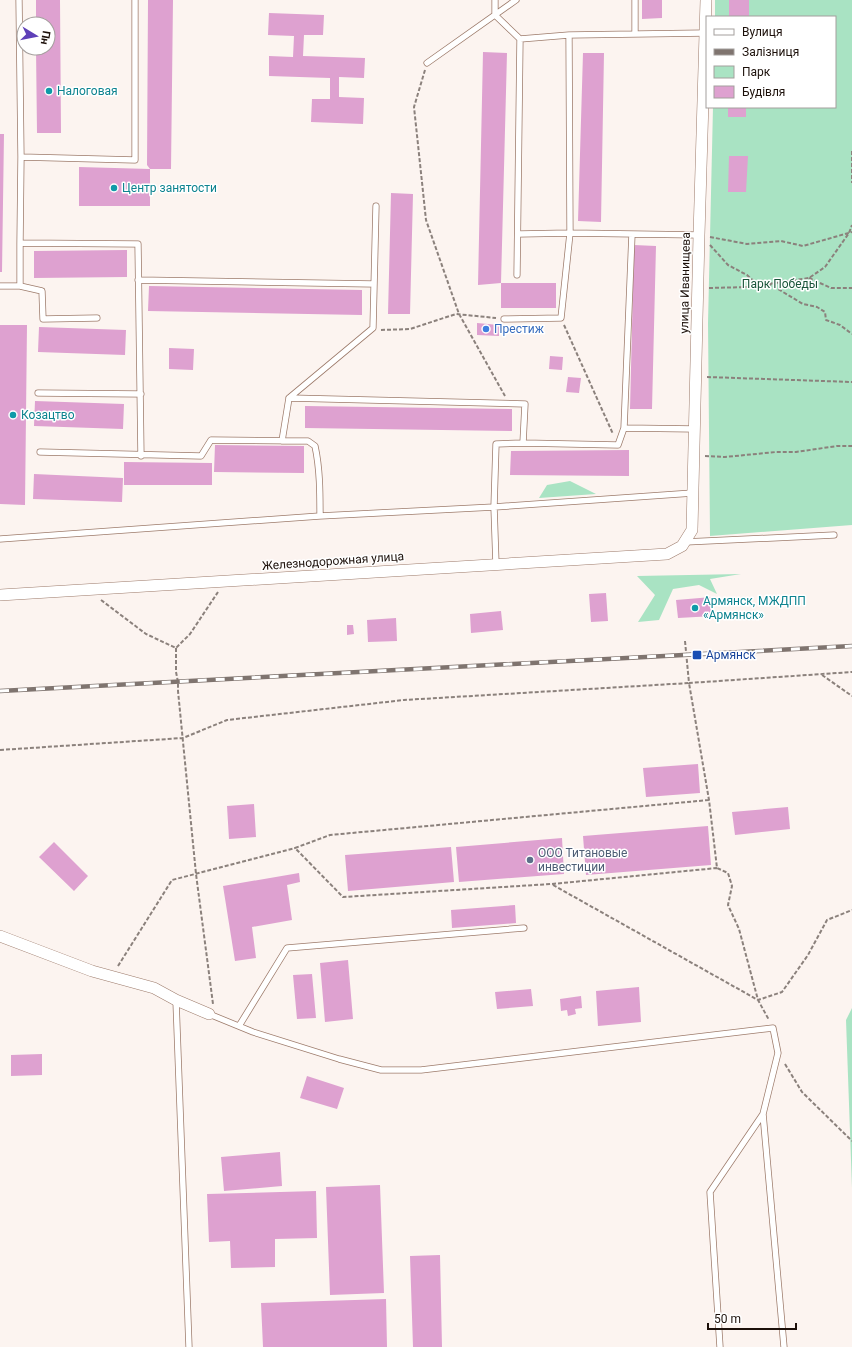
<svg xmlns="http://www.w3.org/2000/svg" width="852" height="1347" viewBox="0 0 852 1347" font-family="Roboto,sans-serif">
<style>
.green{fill:#a9e3c3}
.building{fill:#dea1d0}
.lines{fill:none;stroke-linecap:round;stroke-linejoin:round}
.lane-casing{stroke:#9d7b6b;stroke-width:7}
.street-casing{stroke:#9d7b6b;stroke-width:12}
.path{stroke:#8b817c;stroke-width:2;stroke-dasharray:4 2;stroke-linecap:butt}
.lane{stroke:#fff;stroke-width:5.5}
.street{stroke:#fff;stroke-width:11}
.rail-casing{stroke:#7f746f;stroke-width:4.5}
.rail{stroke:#fff;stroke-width:3;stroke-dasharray:9;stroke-linecap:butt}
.culture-dot{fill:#0f9aa8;stroke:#fff;stroke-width:1.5}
.shop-dot{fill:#3f7fe0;stroke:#fff;stroke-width:1.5}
.transit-dot{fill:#1a4fb4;stroke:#fff;stroke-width:1.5}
.service-dot{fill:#5c6f8a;stroke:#fff;stroke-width:1.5}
.labels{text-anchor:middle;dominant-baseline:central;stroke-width:3;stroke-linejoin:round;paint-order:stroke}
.culture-label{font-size:12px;fill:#0d838f;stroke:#fff;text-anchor:start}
.street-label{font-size:12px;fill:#1c100a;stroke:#fff}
.park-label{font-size:12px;fill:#195439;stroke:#fff}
.shop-label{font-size:12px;fill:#366cbe;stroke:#fff;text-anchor:start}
.transit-label{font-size:12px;fill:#164399;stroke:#fff;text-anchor:start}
.service-label{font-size:12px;fill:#4e5e75;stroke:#fff;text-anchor:start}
</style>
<rect width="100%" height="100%" fill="#fcf4f0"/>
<path class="green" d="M 715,0 L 852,0 L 852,525 L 710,536 L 708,323 L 713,107 L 835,107 L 835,17 L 715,17 Z
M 570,481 L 596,494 L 539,498 L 547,485 Z
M 741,574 L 710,579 L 717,594 L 699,585 L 673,589 L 659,620 L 638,622 L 655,595 L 637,576 Z
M 852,1008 L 852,1188 L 846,1020 Z"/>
<path class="building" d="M 36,0 L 60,0 L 61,133 L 37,133 L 36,48 L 48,48 L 48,24 L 36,24 Z
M 148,0 L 173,0 L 171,169 L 150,169 L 150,206 L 79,206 L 79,167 L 150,169 L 147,165 Z
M 642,0 L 662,0 L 662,18 L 642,19 Z
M 729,0 L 749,0 L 749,17 L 729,17 Z
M 269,13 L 324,15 L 323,35 L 304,35 L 303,56 L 365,58 L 364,78 L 339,77 L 339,97 L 364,98 L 363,124 L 311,122 L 312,99 L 330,99 L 330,78 L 269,76 L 269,56 L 293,57 L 294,36 L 268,35 Z
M 483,52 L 507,53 L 501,283 L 556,283 L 556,308 L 501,308 L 501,283 L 478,285 Z
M 583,53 L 604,53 L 601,222 L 578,221 Z
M 728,107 L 746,107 L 746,117 L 728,117 Z
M 0,134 L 4,134 L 2,272 L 0,272 Z
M 729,156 L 748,156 L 746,192 L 728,192 Z
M 391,193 L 413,194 L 410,314 L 388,314 Z
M 634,245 L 656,246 L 652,409 L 630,409 Z
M 127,250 L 127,277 L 34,278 L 34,251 Z
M 149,286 L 362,290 L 362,315 L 148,311 Z
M 477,323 L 499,325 L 499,336 L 477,335 Z
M 0,325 L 27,325 L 25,505 L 0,504 Z
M 39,327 L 126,330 L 125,355 L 38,352 Z
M 169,348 L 194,349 L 193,370 L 169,369 Z
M 550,356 L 563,357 L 562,370 L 549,369 Z
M 568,377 L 581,378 L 579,393 L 566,392 Z
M 35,401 L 124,404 L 123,429 L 34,426 Z
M 305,406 L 512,409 L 512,431 L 305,428 Z
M 215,445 L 304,446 L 304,473 L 214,472 Z
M 629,450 L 629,476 L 510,475 L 511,451 Z
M 124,462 L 212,463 L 212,485 L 124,485 Z
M 34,474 L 123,478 L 122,502 L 33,499 Z
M 606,593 L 608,621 L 591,622 L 589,594 Z
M 712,597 L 714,616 L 678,618 L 676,600 Z
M 501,611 L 503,630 L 471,633 L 470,614 Z
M 396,618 L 397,641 L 368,642 L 367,620 Z
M 347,625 L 353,625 L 354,634 L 347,635 Z
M 698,764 L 700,793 L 646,797 L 643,768 Z
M 254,804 L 256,837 L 229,839 L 227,806 Z
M 788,807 L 790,829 L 735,835 L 732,812 Z
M 708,826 L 711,865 L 586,875 L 583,836 Z
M 562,838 L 564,874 L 459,882 L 456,847 Z
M 54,842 L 88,876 L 74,891 L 39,857 Z
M 451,847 L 454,882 L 348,891 L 345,855 Z
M 299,873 L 300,882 L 287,885 L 292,920 L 252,927 L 256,958 L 235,961 L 223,886 Z
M 515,905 L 516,923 L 452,928 L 451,910 Z
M 348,960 L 353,1019 L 325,1022 L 320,963 Z
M 312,974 L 316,1018 L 297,1019 L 293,975 Z
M 639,987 L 641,1022 L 598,1026 L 596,991 Z
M 531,989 L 533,1006 L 497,1009 L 495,992 Z
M 581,996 L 582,1008 L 575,1009 L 576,1014 L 568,1016 L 567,1010 L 561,1011 L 560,999 Z
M 42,1054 L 42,1075 L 11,1076 L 11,1055 Z
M 307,1076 L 344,1088 L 337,1109 L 300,1098 Z
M 280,1152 L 282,1186 L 224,1191 L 221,1157 Z
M 380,1185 L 384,1293 L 330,1295 L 326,1187 Z
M 316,1191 L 317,1238 L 275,1239 L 275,1267 L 231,1268 L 230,1241 L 209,1242 L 207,1194 Z
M 440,1255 L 442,1347 L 413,1347 L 410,1256 Z
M 386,1299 L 387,1347 L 263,1347 L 261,1303 Z"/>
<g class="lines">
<defs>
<path id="lane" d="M 19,0 L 21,157 L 20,243
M 495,0 L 495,15
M 635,0 L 635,33
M 495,15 L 520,39 L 569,35 L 706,33
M 427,63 L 516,0
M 21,157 L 135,160 L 135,0
M 519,234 L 570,233 L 699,235
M 517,275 L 520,39
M 138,280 L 374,284
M 0,286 L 20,286 L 20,243 L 138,244 L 141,456
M 20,286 L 42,291 L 43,319 L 97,318
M 504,319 L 561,318 L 570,233 L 569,35
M 38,393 L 141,394
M 289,398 L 373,328 L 376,206
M 624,428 L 632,234
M 282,441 L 289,398 L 525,404 L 523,443
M 40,452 L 201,456 L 211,440 L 308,441 L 315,446 C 320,469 320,493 320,516
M 0,539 L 320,516 L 494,507 L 693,493
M 685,542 L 834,535
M 496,564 L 494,507 L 496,444 L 523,443 L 618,445 L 624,428 L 695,429
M 176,1001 L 189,1347
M 209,1014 L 253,1032 L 339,1059 L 381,1070 L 421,1070 L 773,1028 L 778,1053 L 763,1114 L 784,1347
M 239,1026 L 287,948 L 524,928
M 720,1347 L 710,1192 L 763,1114"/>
<path id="street" d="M 0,595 L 667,554 L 682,546 L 692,530 L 699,235 L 706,0
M 0,936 L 92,971 L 154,988 L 176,1000 L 209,1014"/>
</defs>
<use href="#lane" class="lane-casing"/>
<use href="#street" class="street-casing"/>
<path class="path" d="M 425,70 L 414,107 L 426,220 L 459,314 L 505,396
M 852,151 L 852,183
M 710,237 L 747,244 L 781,241 L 803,246 L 852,232
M 710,245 L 728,265 L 747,275 L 758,285
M 809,278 L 831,288 L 852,288
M 768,283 L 803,304 L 817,307 L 825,312 L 826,320 L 840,325 L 852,334
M 709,288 L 748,287 L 809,278 L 825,267 L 849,233 L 852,225
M 564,325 L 613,434
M 381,330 L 410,329 L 456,314 L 496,318
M 707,377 L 852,382
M 705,456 L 725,457 L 776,452 L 796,452 L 837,446 L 852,446
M 101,600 L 146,634 L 176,648 L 190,634 L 218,592
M 685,641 L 689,683 L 852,672
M 176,648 L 176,672 L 178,682 L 178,691 L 196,874 L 213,1004
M 822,675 L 852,696
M 0,750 L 183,738 L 227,720 L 404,700 L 689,683 L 709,800 L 717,868 L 728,873 L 732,886 L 728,905 L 739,929 L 758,1000 L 769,1020
M 709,800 L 330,835 L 295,848 L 343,897 L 552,884 L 717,868
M 553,885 L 758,1000 L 782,992 L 808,955 L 827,920 L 852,910
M 118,966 L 172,880 L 295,848
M 785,1064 L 802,1092 L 852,1141"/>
<use href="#lane" class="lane"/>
<use href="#street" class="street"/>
<defs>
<path id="rail" d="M 0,691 L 852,646"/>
</defs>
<use href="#rail" class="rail-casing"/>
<use href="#rail" class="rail"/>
</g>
<g class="culture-dot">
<circle cx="49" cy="91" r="4"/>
<circle cx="114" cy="188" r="4"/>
<circle cx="13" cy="415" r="4"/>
<circle cx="695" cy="608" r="4"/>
</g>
<circle class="shop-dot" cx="486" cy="329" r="4"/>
<rect class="transit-dot" x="692" y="650" width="10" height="10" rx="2"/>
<circle class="service-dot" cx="530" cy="860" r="4"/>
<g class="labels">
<g class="culture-label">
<text x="57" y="91">Налоговая</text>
<text x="122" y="188">Центр занятости</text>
<text x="21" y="415">Козацтво</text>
<text x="703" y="601">Армянск, МЖДПП<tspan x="703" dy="14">«Армянск»</tspan></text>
</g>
<g class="street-label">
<text transform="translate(685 283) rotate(-89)">улица Иванищева</text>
<text transform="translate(333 561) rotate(-4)">Железнодорожная улица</text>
</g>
<g class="park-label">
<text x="780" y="284">Парк Победы</text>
</g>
<g class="shop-label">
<text x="494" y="329">Престиж</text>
</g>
<g class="transit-label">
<text x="706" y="655">Армянск</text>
</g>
<g class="service-label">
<text x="538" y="853">ООО Титановые<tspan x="538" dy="14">инвестиции</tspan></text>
</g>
</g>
<rect x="706" y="16" width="130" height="92" fill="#ffffff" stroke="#a49f9d"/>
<rect x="714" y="29" width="20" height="6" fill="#ffffff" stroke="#a49f9d"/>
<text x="742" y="36" font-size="12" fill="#1c100a">Вулиця</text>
<rect x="714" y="49" width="20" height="6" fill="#7f746f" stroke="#a49f9d"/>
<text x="742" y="56" font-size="12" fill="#1c100a">Залізниця</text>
<rect x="714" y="66" width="20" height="12" fill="#a9e3c3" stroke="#a49f9d"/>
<text x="742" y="76" font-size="12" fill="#1c100a">Парк</text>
<rect x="714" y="86" width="20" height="12" fill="#dea1d0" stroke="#a49f9d"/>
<text x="742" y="96" font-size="12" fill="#1c100a">Будівля</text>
<g transform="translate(36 36) rotate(100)"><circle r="19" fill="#ffffff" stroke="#a49f9d"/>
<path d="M0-3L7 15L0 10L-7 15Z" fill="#5e40b8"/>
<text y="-6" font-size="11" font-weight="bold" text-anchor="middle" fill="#1c100a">Пн</text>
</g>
<path d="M708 1323v6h88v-6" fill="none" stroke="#1c100a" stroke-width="2"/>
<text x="714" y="1323" font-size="12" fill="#1c100a" stroke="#ffffff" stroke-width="3" paint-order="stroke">50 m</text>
</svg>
